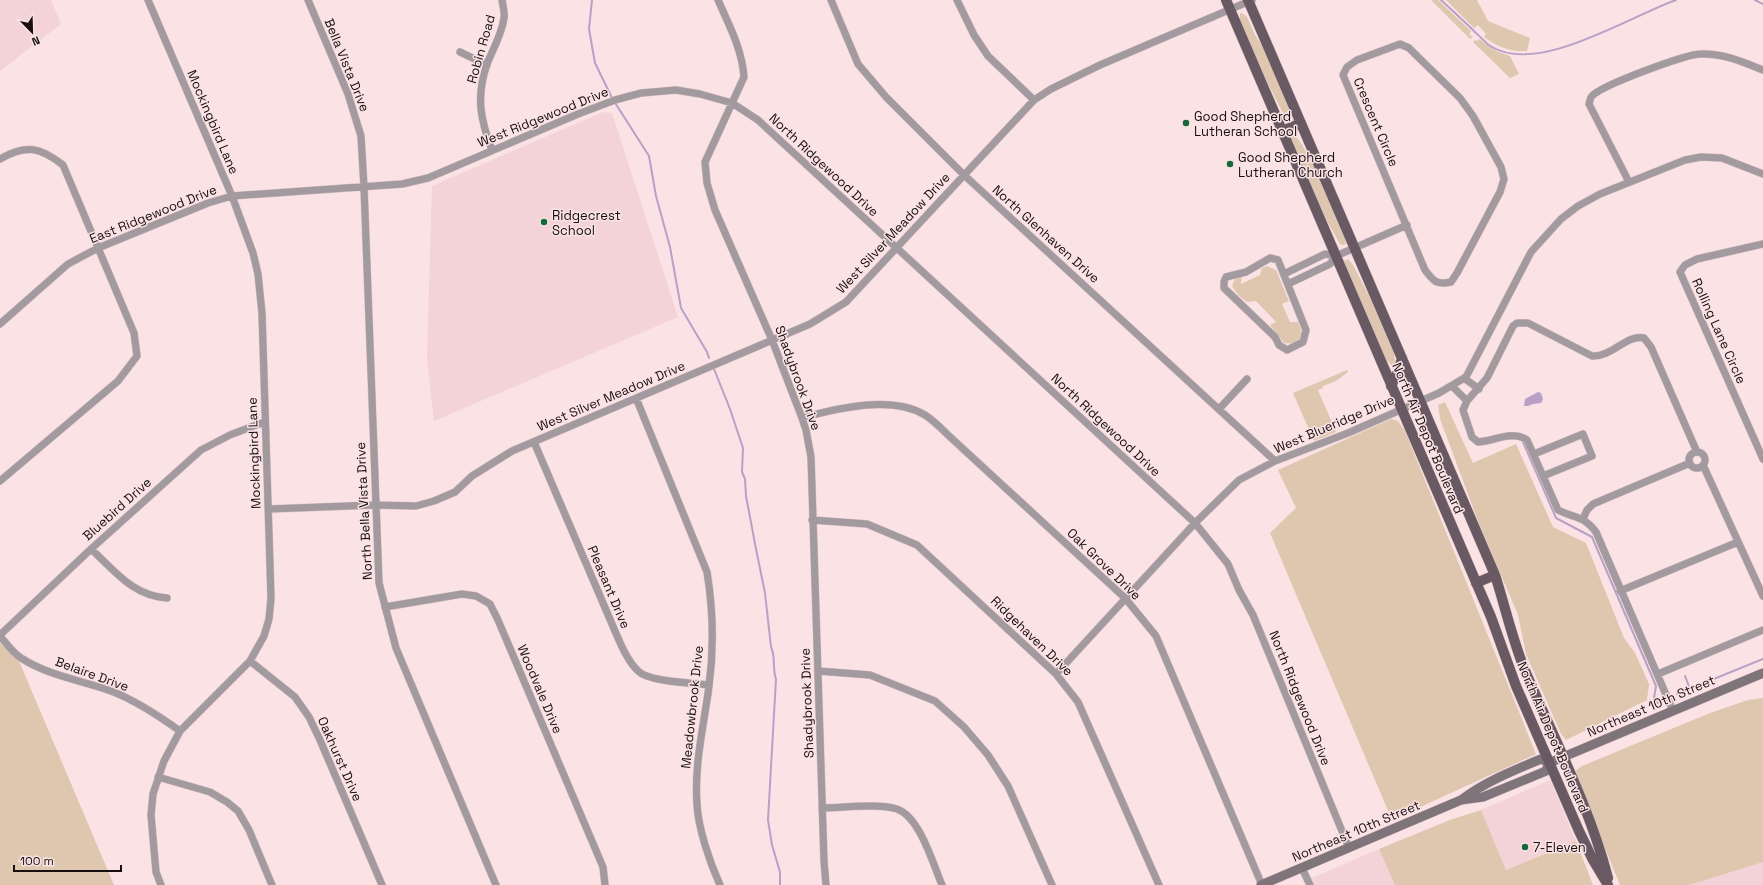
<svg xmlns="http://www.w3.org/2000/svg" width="1763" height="885" viewBox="0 0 1763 885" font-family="'Space Grotesk',sans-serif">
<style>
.built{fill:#f3d3d7}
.green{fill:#dfc7af}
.water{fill:#b8a0c6}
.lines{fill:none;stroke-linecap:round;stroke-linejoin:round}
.stream{stroke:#b8a0c6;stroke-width:2}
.street-casing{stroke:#d6c0c3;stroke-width:8}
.secondary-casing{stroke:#d6c0c3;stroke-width:10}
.primary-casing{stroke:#d6c0c3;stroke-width:11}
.street{stroke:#a29a9f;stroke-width:7}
.secondary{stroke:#80747b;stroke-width:9}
.primary{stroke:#685962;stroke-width:10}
.poi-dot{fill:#166839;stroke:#fae2e5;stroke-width:1.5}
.labels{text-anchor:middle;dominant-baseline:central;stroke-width:3;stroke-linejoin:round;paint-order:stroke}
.street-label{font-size:13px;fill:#160e0f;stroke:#fae2e5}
.poi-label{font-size:13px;fill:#160e0f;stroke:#fae2e5;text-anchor:start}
</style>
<rect width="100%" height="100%" fill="#fae2e5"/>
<path class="built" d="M 0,0 L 51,0 L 61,24 L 0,71 Z
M 603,112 L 612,113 L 678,317 L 434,421 L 427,359 L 432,186 Z
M 1550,780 L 1576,841 L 1506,870 L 1481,810 Z
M 1379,849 L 1395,885 L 1314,885 L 1312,878 Z
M 1763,862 L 1763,885 L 1689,885 L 1695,882 Z"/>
<path class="green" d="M 1431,0 L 1438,0 L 1471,31 L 1469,34 L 1473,37 L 1470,39 Z
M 1446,0 L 1477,0 L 1488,21 L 1530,38 L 1527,51 C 1510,52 1498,47 1484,37 L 1486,34 L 1478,25 L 1474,28 Z
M 1240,13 L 1242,13 L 1247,17 L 1255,35 L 1264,49 L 1292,113 L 1289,120 L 1284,115 L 1259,66 L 1240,20 Z
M 1479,39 L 1498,52 L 1510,56 L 1519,74 L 1510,78 L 1473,42 L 1475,40 L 1477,41 Z
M 1293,134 C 1304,139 1346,230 1346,244 L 1343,245 L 1340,244 L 1318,205 L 1291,139 Z
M 1348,259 L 1353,265 L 1371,300 L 1394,353 L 1395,363 L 1394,369 L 1384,356 L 1345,267 L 1344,261 Z
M 1267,266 L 1276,270 L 1289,301 L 1282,304 L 1290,322 L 1298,322 C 1305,336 1300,346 1284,343 L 1270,325 L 1276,322 L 1256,301 L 1247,302 L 1239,296 L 1232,286 L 1235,279 L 1242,275 L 1241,284 L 1260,275 L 1262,268 Z
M 1347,370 L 1348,372 L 1336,381 L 1323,386 L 1323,388 L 1318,390 L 1336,432 L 1314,441 L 1293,393 Z
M 1445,402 L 1473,463 L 1516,444 L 1553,527 L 1586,543 L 1624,638 L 1635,653 L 1649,684 L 1647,700 L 1566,740 L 1561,734 L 1526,654 L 1518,615 L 1478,521 L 1440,419 L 1438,405 Z
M 1391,419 L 1398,421 L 1405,431 L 1536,754 L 1392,820 L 1270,533 L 1296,508 L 1278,470 Z
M 0,643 L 19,661 L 114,885 L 0,885 Z
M 1763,698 L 1763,862 L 1689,885 L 1620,885 L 1574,772 L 1582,766 L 1710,713 L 1748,700 Z
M 1481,810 L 1506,870 L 1576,841 L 1593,885 L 1395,885 L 1379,849 L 1450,820 Z"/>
<path class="water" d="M 1538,392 L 1541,393 L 1543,399 L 1541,403 L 1533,404 L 1528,406 L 1524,406 L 1525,399 Z"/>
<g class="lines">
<path class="stream" d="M 592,0 L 589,29 L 595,63 L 612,98 L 649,156 L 656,196 L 670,247 L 681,308 L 707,352 L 709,358
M 1441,0 C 1453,11 1465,22 1476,33 C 1481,37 1486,44 1492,47 C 1539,75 1630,16 1676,0
M 1755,0 L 1763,4
M 714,369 L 730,409 L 743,448 L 742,472 L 745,479 L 746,496 L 756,549 L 765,593 L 771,647 C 776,657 772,668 776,679 L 768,820 L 772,845 L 780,872 L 780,885
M 1523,442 L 1556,518 L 1592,537 L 1656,686 L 1654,698 L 1657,703 L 1659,702
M 1685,676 L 1690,689
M 1677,694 L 1763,659"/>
<defs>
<path id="street" d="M 148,0 L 232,196 L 253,253 L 258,274 L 262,313 L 271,598 L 269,619 L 264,636 L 250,661 L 180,731 L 164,761 L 153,794 L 151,815 L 156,872 L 161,885
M 308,0 L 348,94 L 361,136 L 364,187 L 379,583 L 396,648 L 496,885
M 718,0 C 729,25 742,49 744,77 L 705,162 L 707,183 L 715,210 L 772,340 L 802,418 L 806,430 L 811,457 L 824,861 L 826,885
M 831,0 L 858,64 L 886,97 L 964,175 L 1275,461
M 957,0 L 974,35 L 988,56 L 1034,100
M 1400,44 L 1409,48 L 1417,56 L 1460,98 L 1473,116 L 1501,167 L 1504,179 L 1500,192 L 1457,273 L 1451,282 C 1437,285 1434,282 1425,270 L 1343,75 L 1347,67 L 1357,60 Z
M 460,52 L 487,65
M 492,150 C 480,119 476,96 487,64 C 493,49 502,34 504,18 C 505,13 503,6 502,0
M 0,159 C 26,144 40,147 63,165 L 134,333 L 137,356 L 118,381 L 0,481
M 1629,182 L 1589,104 C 1590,101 1590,98 1592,96 C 1602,85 1686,54 1701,54 C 1723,53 1743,62 1763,70
M 1763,244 L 1697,259 L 1685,265 L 1680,272 L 1763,459
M 1336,256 L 1407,225
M 1270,258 L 1278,260 L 1306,330 L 1303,342 L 1287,350 L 1279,345 L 1275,337 L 1224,288 L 1224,282 L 1226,277 L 1246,272 Z
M 1284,274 L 1325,254 L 1336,256
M 1288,284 L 1330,264 L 1336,256
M 0,324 L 68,264 L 98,248 L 208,203 L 232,196 L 402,184 L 428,178 L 578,114 L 615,100 L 641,93 L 676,90 L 700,94 L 732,103 L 758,120 L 1195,523 L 1228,564 L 1239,590 L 1253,615 L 1349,848
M 1464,378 L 1479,389
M 1452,386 L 1467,401
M 636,398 L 707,572 C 713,609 714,649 709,686 C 704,725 694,764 697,804 C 698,828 710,863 720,885
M 1219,409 L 1247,379
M 802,418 C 837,408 892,395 925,415 C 933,420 941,428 948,435 L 1125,598 L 1156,636 L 1262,885
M 534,442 L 615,631 C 621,645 627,660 638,671 C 649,682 693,683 709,685
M1689 460a8 8 0 1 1 16 0a8 8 0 1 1-16 0Z
M 1534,454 L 1583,434 L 1592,456 L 1543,476
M 1703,465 L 1763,596
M 269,509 L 375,505 L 416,506 L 434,501 L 455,492 L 472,476 L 512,451 L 810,324 L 846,302 L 1034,100 L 1051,89 L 1100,65 L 1252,0
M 1583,519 L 1587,510 L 1593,504 L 1690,463
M 812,520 L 867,524 L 917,545 L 1056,674 L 1078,702 L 1159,885
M 91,549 C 115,571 133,596 167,598
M 1620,591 L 1738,542
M 385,607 L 462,594 L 476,596 L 490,604 L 498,620 L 603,867 L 605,885
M 0,635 L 91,549 L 201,450 L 230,435 L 264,422
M 0,636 C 6,643 13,653 21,658 C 49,676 81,680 111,691 C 135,700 159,716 180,731
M 250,661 L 295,697 L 309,717 L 320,740 L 382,885
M 818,671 L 870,675 L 935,701 L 964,727 L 988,755 L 1008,786 L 1052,885
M 1056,674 L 1195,523 L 1239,480 L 1275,461 L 1348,433 L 1439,393 L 1466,377 L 1531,252 L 1561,219 L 1578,206 L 1600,194 L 1685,160 L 1701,157 L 1722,158 L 1763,174
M 1658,674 L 1763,630
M 1673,711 L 1596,532 C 1582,514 1575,519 1558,510 L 1527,440 C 1513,430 1494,441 1478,442 L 1472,437 L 1463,410 L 1467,401 L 1487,378 L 1513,326 L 1517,323 L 1528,323 L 1592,356 C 1612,357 1627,334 1644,338 L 1651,347 L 1697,452
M 158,777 L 210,792 L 227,802 L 238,811 L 249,830 L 272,885
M 822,808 C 844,808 876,803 897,809 C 920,817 933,864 942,885
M 1302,868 L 1310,885"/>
<path id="secondary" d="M 1461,800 L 1483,797 L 1546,771 L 1549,763 L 1763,673
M 1261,885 L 1461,800 C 1485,782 1512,771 1541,759 L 1549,763"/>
<path id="primary" d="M 1226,0 L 1491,617 L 1516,686 L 1579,831 L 1593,860 L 1608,885
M 1248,0 L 1495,575 C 1505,606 1512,638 1524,668 C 1553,737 1589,805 1608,878
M 1282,131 L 1301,123
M 1391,386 L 1398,372 L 1402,358
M 1476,583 L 1495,575"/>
</defs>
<use href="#street" class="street-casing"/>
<use href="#secondary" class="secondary-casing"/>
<use href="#primary" class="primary-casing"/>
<use href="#street" class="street"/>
<use href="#secondary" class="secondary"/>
<use href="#primary" class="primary"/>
</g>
<g class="poi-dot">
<circle cx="1186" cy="123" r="4"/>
<circle cx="1230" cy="164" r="4"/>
<circle cx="544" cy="222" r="4"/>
<circle cx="1525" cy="847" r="4"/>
</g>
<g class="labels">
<g class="street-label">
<text transform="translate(481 49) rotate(-74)">Robin Road</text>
<text transform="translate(347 65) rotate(68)">Bella Vista Drive</text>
<text transform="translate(543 117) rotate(-22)">West Ridgewood Drive</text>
<text transform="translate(213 122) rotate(67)">Mockingbird Lane</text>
<text transform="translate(1376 122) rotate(67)">Crescent Circle</text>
<text transform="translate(824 165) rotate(43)">North Ridgewood Drive</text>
<text transform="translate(153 214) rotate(-22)">East Ridgewood Drive</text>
<text transform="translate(893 233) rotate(-47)">West Silver Meadow Drive</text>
<text transform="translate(1046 234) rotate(42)">North Glenhaven Drive</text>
<text transform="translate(1719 331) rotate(66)">Rolling Lane Circle</text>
<text transform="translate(798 378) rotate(70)">Shadybrook Drive</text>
<text transform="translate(611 396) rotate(-23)">West Silver Meadow Drive</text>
<text transform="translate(1334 424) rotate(-23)">West Blueridge Drive</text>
<text transform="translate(1106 425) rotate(43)">North Ridgewood Drive</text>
<text transform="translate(1428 438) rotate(67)">North Air Depot Boulevard</text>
<text transform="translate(254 453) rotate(-92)">Mockingbird Lane</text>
<text transform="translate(117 509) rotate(-42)">Bluebird Drive</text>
<text transform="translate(364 511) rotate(-93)">North Bella Vista Drive</text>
<text transform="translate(1104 564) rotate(44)">Oak Grove Drive</text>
<text transform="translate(609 587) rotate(67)">Pleasant Drive</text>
<text transform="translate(1032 636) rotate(44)">Ridgehaven Drive</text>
<text transform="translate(92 674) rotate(20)">Belaire Drive</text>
<text transform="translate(540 689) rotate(67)">Woodvale Drive</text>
<text transform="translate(1300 698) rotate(68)">North Ridgewood Drive</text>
<text transform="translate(807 703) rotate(-92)">Shadybrook Drive</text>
<text transform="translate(1651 706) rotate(-23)">Northeast 10th Street</text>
<text transform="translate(692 707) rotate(-84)">Meadowbrook Drive</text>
<text transform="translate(1553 737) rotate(67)">North Air Depot Boulevard</text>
<text transform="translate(340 759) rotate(66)">Oakhurst Drive</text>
<text transform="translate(1356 831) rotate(-23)">Northeast 10th Street</text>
</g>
<g class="poi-label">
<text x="1194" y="116">Good Shepherd<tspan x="1194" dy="15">Lutheran School</tspan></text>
<text x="1238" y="157">Good Shepherd<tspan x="1238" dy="15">Lutheran Church</tspan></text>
<text x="552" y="215">Ridgecrest<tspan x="552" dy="15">School</tspan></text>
<text x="1533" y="847">7-Eleven</text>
</g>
</g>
<g transform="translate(32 32) rotate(157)" stroke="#fae2e5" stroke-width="3" paint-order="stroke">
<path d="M0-3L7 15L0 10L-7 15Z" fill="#160e0f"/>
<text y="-6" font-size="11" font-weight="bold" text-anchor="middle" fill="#160e0f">N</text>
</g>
<path d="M14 865v6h107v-6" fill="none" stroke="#160e0f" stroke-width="2"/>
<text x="20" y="865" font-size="12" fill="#160e0f" stroke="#fae2e5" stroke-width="3" paint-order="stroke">100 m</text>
</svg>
